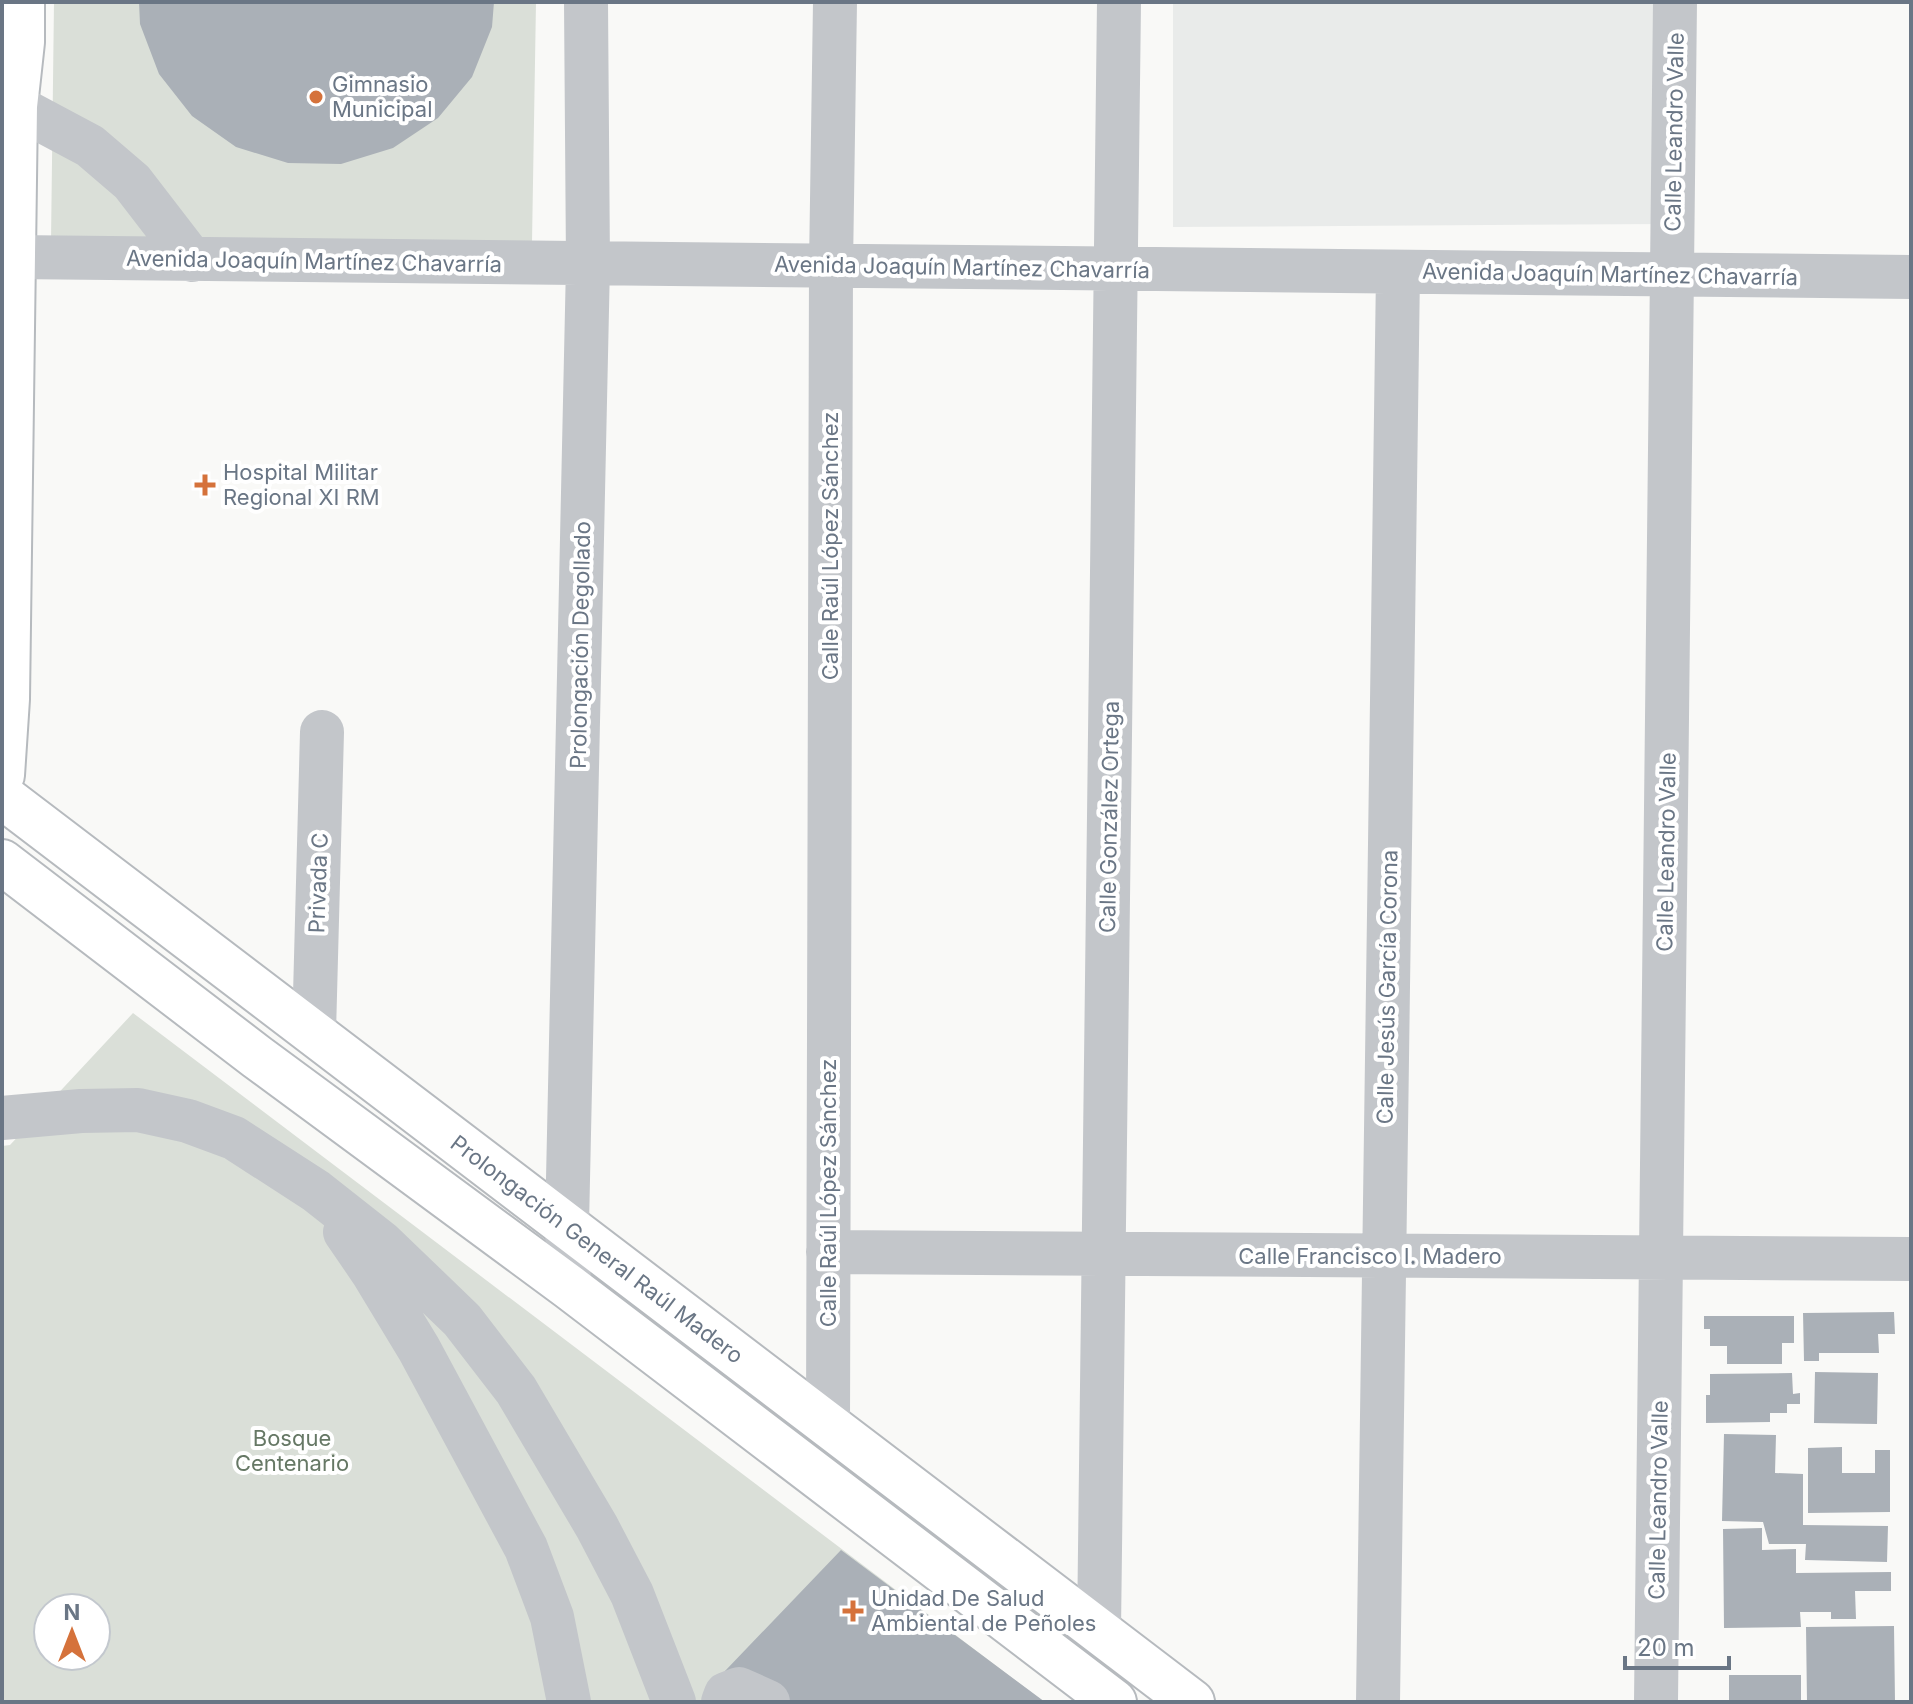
<svg xmlns="http://www.w3.org/2000/svg" width="1913" height="1704" viewBox="0 0 1913 1704" font-family="Inter,sans-serif">
<style>
.built{fill:#e9ebea}
.green{fill:#dadfd8;fill-rule:evenodd}
.building{fill:#aab0b7}
.lines{fill:none;stroke-linecap:round;stroke-linejoin:round}
.major-casing{stroke:#b6babe;stroke-width:48}
.minor{stroke:#c3c6ca;stroke-width:44}
.major{stroke:#fff;stroke-width:44}
.poi-dot{fill:#d5723b;stroke:#fff;stroke-width:3}
.labels{text-anchor:middle;dominant-baseline:central;stroke-width:8;stroke-linejoin:round;paint-order:stroke}
.poi-label{font-size:22px;fill:#6a7685;stroke:#fff;text-anchor:start}
.street-label{font-size:22px;fill:#6a7685;stroke:#fff}
.park-label{font-size:22px;fill:#667865;stroke:#fff}
</style>
<rect width="100%" height="100%" fill="#f9f9f7"/>
<path class="built" d="M 1173,2 L 1666,2 L 1666,224 L 1173,227 Z"/>
<path class="green" d="M 54,2 L 536,2 L 532,242 L 51,241 Z
M 133,1013 L 1044,1702 L 2,1702 L 2,1146 L 10,1145 ZM 48,1608 L 96,1608 L 96,1656 L 48,1656 Z"/>
<path class="building" d="M 139,2 L 494,2 L 492,27 L 472,77 L 438,118 L 393,148 L 341,164 L 288,163 L 236,147 L 192,116 L 159,74 L 140,24 Z
M 1894,1312 L 1895,1334 L 1878,1334 L 1879,1353 L 1819,1353 L 1819,1361 L 1804,1361 L 1803,1313 Z
M 1704,1316 L 1794,1316 L 1794,1343 L 1782,1343 L 1782,1364 L 1727,1364 L 1727,1346 L 1710,1346 L 1710,1329 L 1704,1329 Z
M 1815,1372 L 1878,1373 L 1877,1424 L 1814,1423 Z
M 1792,1373 L 1793,1394 L 1800,1393 L 1800,1404 L 1787,1404 L 1787,1413 L 1770,1413 L 1770,1422 L 1706,1423 L 1706,1395 L 1710,1395 L 1710,1374 Z
M 1724,1434 L 1776,1435 L 1775,1473 L 1803,1474 L 1803,1525 L 1888,1526 L 1887,1562 L 1805,1560 L 1806,1544 L 1769,1544 L 1763,1522 L 1722,1521 Z
M 1842,1447 L 1842,1473 L 1875,1473 L 1875,1450 L 1890,1450 L 1890,1512 L 1808,1513 L 1808,1448 Z
M 1762,1528 L 1762,1550 L 1796,1549 L 1796,1573 L 1891,1572 L 1891,1591 L 1855,1591 L 1856,1619 L 1831,1619 L 1831,1612 L 1800,1612 L 1801,1627 L 1724,1628 L 1723,1529 Z
M 841,1550 L 1045,1702 L 773,1702 L 725,1671 Z
M 1894,1626 L 1895,1702 L 1807,1702 L 1806,1627 Z
M 1729,1675 L 1801,1675 L 1801,1702 L 1729,1702 Z"/>
<g class="lines">
<defs>
<g id="major">
<path d="M 2,775 L 7,699 L 15,106 L 22,42 L 22,2"/>
<path id="s1" d="M 2,796 L 1192,1702"/>
<path d="M 2,862 L 257,1057 L 569,1287 L 1114,1702"/>
</g>
</defs>
<use href="#major" class="major-casing"/>
<path class="minor" d="M 15,106 L 90,146 L 132,182 L 192,260
M 12,257 L 1911,277
M 314,1033 L 322,732
M 2,1118 L 81,1111 L 138,1110 L 188,1121 L 234,1138 L 316,1191 L 382,1243 L 462,1320 L 516,1390 L 597,1527 L 632,1594 L 674,1702
M 345,1232 L 373,1273 L 419,1349 L 526,1548 L 552,1617 L 569,1702
M 828,1252 L 1911,1259
M 569,1287 L 567,1225 L 588,264 L 586,2
M 828,1425 L 831,266 L 835,2
M 1099,1631 L 1119,2
M 723,1702 L 726,1694 L 739,1689 L 768,1702
M 1378,1702 L 1398,272
M 1656,1702 L 1675,2"/>
<use href="#major" class="major"/>
</g>
<g class="poi-dot">
<circle cx="316" cy="97" r="8"/>
<path d="M201 473h8v8h8v8h-8v8h-8v-8h-8v-8h8z"/>
<path d="M849 1599h8v8h8v8h-8v8h-8v-8h-8v-8h8z"/>
</g>
<g class="labels">
<g class="poi-label">
<text x="332" y="84">Gimnasio<tspan x="332" dy="25">Municipal</tspan></text>
<text x="223" y="472">Hospital Militar<tspan x="223" dy="25">Regional XI RM</tspan></text>
<text x="871" y="1598">Unidad De Salud<tspan x="871" dy="25">Ambiental de Peñoles</tspan></text>
</g>
<g class="street-label">
<text transform="translate(1674 132) rotate(-89)">Calle Leandro Valle</text>
<text transform="translate(314 261) rotate(1)">Avenida Joaquín Martínez Chavarría</text>
<text transform="translate(962 267) rotate(1)">Avenida Joaquín Martínez Chavarría</text>
<text transform="translate(1610 274) rotate(1)">Avenida Joaquín Martínez Chavarría</text>
<text transform="translate(830 546) rotate(-90)">Calle Raúl López Sánchez</text>
<text transform="translate(580 645) rotate(-89)">Prolongación Degollado</text>
<text transform="translate(1109 817) rotate(-89)">Calle González Ortega</text>
<text transform="translate(1666 852) rotate(-89)">Calle Leandro Valle</text>
<text transform="translate(318 883) rotate(-88)">Privada C</text>
<text transform="translate(1387 987) rotate(-89)">Calle Jesús García Corona</text>
<text transform="translate(828 1193) rotate(-90)">Calle Raúl López Sánchez</text>
<text stroke="none"><textPath href="#s1" startOffset="748">Prolongación General Raúl Madero</textPath></text>
<text x="1370" y="1256">Calle Francisco I. Madero</text>
<text transform="translate(1658 1500) rotate(-89)">Calle Leandro Valle</text>
</g>
<g class="park-label">
<text x="292" y="1438">Bosque<tspan x="292" dy="25">Centenario</tspan></text>
</g>
</g>
<rect width="1913" height="1704" fill="none" stroke="#6a7685" stroke-width="8"/>
<g transform="translate(72 1632)"><circle r="38" fill="#ffffff" stroke="#c3c8ce" stroke-width="2"/>
<path d="M0-6L14 30L0 20L-14 30Z" fill="#d5723b"/>
<text y="-12" font-size="22" font-weight="bold" text-anchor="middle" fill="#6a7685">N</text>
</g>
<path d="M1625 1656v12h104v-12" fill="none" stroke="#6a7685" stroke-width="4"/>
<text x="1637" y="1656" font-size="24" fill="#6a7685" stroke="#ffffff" stroke-width="6" paint-order="stroke">20 m</text>
</svg>
